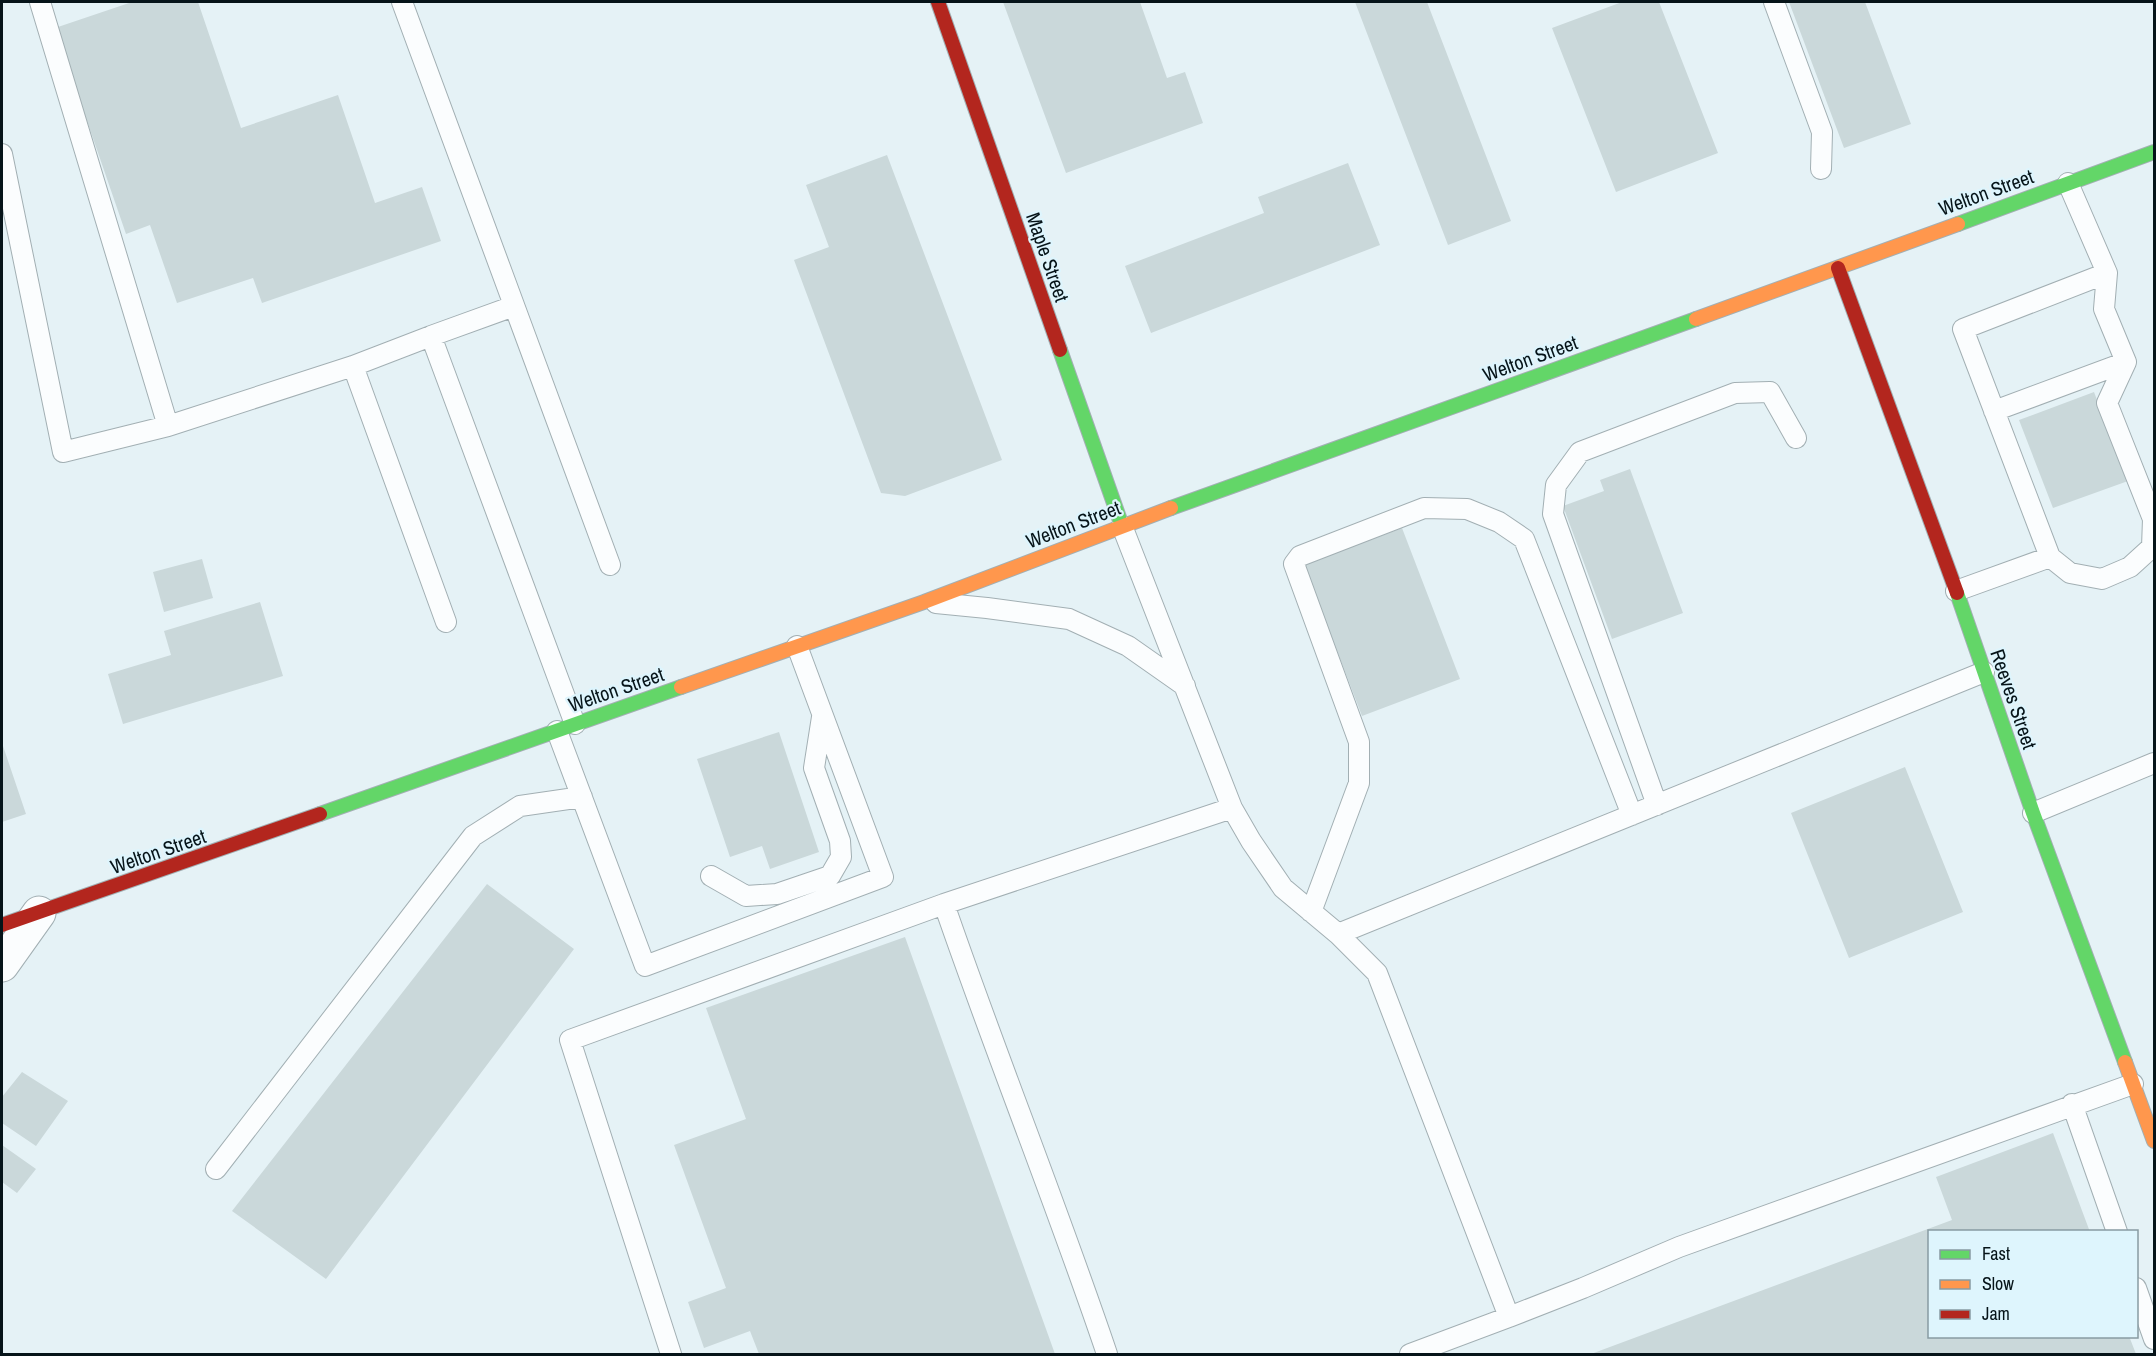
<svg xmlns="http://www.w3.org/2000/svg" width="2156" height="1356" viewBox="0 0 2156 1356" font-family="'Archivo Narrow',sans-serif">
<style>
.building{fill:#cad8da}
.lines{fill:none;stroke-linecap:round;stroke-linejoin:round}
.lane-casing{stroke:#a2afb3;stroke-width:22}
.street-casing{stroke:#a2afb3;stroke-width:35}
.fast-casing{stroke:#a2afb3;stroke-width:16}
.slow-casing{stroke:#a2afb3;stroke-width:16}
.jam-casing{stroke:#a2afb3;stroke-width:16}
.lane{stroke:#fbfdfe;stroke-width:20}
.street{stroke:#fbfdfe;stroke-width:33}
.fast{stroke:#63d668;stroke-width:14}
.slow{stroke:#ff974d;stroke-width:14}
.jam{stroke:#b3261e;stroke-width:14}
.labels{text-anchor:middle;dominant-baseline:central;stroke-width:4.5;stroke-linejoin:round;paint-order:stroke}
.street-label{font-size:20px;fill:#061419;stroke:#def5fd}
</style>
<rect width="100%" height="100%" fill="#e5f2f6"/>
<path class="building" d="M 132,2 L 198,2 L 241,128 L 338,95 L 375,203 L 422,187 L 441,241 L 262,303 L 253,278 L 177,303 L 150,225 L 126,234 L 55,28 Z
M 1003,2 L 1140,2 L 1167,78 L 1185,72 L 1203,123 L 1066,173 Z
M 1355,2 L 1427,2 L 1511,221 L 1448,245 Z
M 1622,2 L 1659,2 L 1718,153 L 1616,192 L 1552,28 Z
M 1789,2 L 1865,2 L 1911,124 L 1844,148 Z
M 887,155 L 1002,460 L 905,496 L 881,493 L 794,260 L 829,247 L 806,185 Z
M 1348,163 L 1380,245 L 1151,333 L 1125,266 L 1264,213 L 1258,197 Z
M 2094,392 L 2128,481 L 2053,508 L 2019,420 Z
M 1630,469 L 1683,613 L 1612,639 L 1563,506 L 1604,491 L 1600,480 Z
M 1402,528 L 1460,679 L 1362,716 L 1304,565 Z
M 202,559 L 213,598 L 164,612 L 153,572 Z
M 260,602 L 283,676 L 123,724 L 108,674 L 171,655 L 164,631 Z
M 779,732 L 819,852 L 770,869 L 762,846 L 730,857 L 697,759 Z
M 2,743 L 26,814 L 2,822 Z
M 1905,767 L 1963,912 L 1849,958 L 1791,813 Z
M 487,884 L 574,949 L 326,1279 L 232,1211 Z
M 905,937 L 1055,1354 L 759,1354 L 750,1331 L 704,1348 L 688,1302 L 726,1288 L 674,1145 L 746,1119 L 706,1008 Z
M 22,1072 L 68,1101 L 36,1146 L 2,1123 L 2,1097 Z
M 2053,1133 L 2090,1232 L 1930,1232 L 1930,1336 L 2129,1336 L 2136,1354 L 1591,1354 L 1952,1220 L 1936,1177 Z
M 2,1145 L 36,1169 L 17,1193 L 2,1182 Z"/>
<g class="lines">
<defs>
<path id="lane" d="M 40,2 L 168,426 L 353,366 L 431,336 L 575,724
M 402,2 L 610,565
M 1774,2 L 1822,132 L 1821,169
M 2,154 L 63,452 L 168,426
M 2068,183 L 2107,273 L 2104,309 L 2126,362 L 2107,403 L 2153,519 L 2152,547 L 2130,567 L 2102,579 L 2070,573 L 2050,557 L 1963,329 L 2107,273
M 431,336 L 514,306
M 353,366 L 446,622
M 1994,411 L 2126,362
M 1122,526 L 1232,808 L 1251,841 L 1283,888 L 1338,934 L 1984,672
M 1956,591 L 2050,557
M 936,603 L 987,608 L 1069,619 L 1128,646 L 1185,686
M 557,731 L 645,966 L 883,877 L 797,646
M 1657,805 L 1553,514 L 1556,485 L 1580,452 L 1735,393 L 1770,392 L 1796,438
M 2033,813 L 2154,763
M 711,876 L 746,896 L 777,894 L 830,876 L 841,857 L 840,841 L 814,768 L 822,717
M 944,904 L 1232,808
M 1311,912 L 1359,783 L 1359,742 L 1294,564 L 1300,556 L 1424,508 L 1467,509 L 1499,522 L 1524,539 L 1632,815
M 1338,934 L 1377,973 L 1509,1317 L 1583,1288 L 1679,1247 L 2133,1084
M 2072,1104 L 2117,1232
M 216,1169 L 473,836 L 520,806 L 582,797
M 2136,1288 L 2154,1339
M 671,1354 L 570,1040 L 944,904 C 996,1055 1056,1203 1107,1354
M 1410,1354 L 1509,1317"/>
<path id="street" d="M 2,965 L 39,913"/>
<path id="fast" d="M 1958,224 L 2154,152
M 1060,350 L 1122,526
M 1171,508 L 1696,319
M 1957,593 L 2033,813 L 2125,1062
M 320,814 L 681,687"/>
<path id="slow" d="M 1696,319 L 1958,224
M 681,687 L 924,602 L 1171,508
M 2125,1062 L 2154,1141"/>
<path id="jam" d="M 938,2 L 1060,350
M 1838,268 L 1957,593
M 2,925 L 320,814"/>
</defs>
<use href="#lane" class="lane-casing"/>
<use href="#street" class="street-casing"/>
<use href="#fast" class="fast-casing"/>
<use href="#slow" class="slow-casing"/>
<use href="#jam" class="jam-casing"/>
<use href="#lane" class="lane"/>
<use href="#street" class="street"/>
<use href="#fast" class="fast"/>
<use href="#slow" class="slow"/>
<use href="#jam" class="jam"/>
</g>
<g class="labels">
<g class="street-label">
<text transform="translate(1986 192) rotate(-20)">Welton Street</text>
<text transform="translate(1048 257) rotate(71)">Maple Street</text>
<text transform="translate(1530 358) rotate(-20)">Welton Street</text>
<text transform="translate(1073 524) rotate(-21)">Welton Street</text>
<text transform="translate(616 689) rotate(-19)">Welton Street</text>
<text transform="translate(2014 699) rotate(71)">Reeves Street</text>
<text transform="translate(158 851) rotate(-19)">Welton Street</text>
</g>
</g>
<rect width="2156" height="1356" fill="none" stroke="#061419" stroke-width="6"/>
<rect x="1928" y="1230" width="210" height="108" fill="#def5fd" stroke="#889ba2" stroke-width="1.5"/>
<rect x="1940" y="1250" width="30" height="9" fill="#63d668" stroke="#889ba2" stroke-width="1.5"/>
<text x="1982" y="1260" font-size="18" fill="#061419">Fast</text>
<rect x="1940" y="1280" width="30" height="9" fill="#ff974d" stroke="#889ba2" stroke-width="1.5"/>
<text x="1982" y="1290" font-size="18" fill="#061419">Slow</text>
<rect x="1940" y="1310" width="30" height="9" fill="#b3261e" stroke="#889ba2" stroke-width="1.5"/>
<text x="1982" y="1320" font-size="18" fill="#061419">Jam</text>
</svg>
